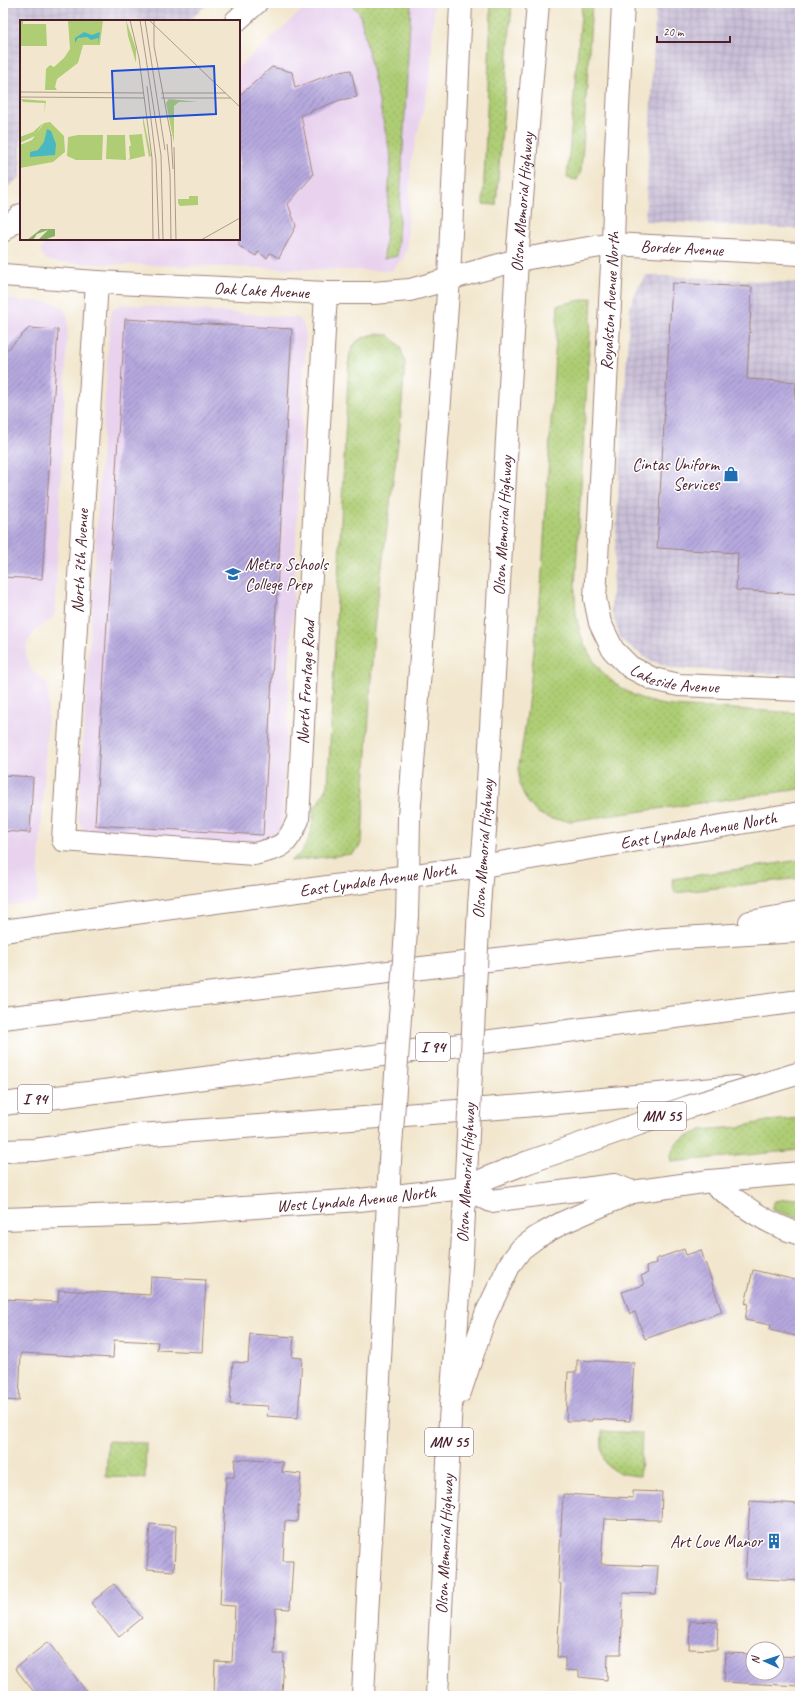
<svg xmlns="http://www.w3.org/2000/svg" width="803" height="1699" viewBox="0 0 803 1699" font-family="Caveat,sans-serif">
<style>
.built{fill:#e8d2ee}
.industrial{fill:url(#industrial-grid)}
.grass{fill:url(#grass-dots);stroke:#7c7650}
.building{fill:url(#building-hatch)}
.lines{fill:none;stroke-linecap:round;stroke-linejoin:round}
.minor-casing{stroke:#9e837c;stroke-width:24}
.tertiary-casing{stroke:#9e837c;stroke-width:24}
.secondary-casing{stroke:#9e837c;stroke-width:24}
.primary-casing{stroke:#9e837c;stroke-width:24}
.motorway-casing{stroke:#9e837c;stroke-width:24}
.minor{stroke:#fff;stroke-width:22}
.tertiary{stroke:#fff;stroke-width:22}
.secondary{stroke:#fff;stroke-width:22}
.primary{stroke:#fff;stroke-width:22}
.motorway{stroke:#fff;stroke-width:22}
.primary-bridge-casing{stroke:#9e837c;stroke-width:24;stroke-linecap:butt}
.motorway-bridge-casing{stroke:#9e837c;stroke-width:24;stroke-linecap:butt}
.primary-bridge{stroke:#fff;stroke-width:22}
.motorway-bridge{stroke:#fff;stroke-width:22}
.labels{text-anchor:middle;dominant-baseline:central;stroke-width:3;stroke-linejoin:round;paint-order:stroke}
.shield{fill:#fff;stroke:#80626b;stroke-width:1}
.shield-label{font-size:16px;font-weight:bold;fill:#4a1f2b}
.street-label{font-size:17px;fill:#4a1f2b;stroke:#fff}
.poi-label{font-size:17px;fill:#4a1f2b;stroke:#fff;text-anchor:end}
.inset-road{fill:none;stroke:#af978d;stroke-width:1}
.view{fill:#1d4ed8;fill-opacity:0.15;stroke:#1d4ed8;stroke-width:2}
.inset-edge{fill:none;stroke:#4a1f2b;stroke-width:2}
</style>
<defs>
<pattern id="industrial-grid" width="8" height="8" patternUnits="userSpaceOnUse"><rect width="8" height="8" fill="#c9bfd7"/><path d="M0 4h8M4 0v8" fill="none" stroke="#aea4b9"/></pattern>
<pattern id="grass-dots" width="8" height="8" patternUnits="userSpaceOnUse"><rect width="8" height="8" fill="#aecd75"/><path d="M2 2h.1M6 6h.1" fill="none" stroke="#97b065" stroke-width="1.8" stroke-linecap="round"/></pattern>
<pattern id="building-hatch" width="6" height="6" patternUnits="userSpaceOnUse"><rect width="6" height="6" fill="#b5a8de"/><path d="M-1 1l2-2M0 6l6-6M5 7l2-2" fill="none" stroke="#9588b4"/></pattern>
</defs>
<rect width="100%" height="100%" fill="#fff"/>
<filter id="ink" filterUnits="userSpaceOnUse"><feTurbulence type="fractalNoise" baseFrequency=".025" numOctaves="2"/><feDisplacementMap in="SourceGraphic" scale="8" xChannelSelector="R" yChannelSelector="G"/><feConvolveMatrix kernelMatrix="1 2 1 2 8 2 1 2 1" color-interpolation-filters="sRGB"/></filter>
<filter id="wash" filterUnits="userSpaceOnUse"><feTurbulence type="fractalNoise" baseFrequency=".012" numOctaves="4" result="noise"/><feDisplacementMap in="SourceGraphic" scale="16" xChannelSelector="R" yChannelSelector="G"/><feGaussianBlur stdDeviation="0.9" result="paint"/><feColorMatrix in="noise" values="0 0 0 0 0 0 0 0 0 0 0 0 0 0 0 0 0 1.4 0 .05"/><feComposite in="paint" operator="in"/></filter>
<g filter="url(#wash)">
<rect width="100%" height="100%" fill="#f2e7ce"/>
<path class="built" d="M 310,3 L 434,3 L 430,79 L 411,162 L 407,251 L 402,259 L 391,271 L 60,263 L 46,260 L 40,252 L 44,244 L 50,239 L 239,239 L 239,67 Z
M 3,299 L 56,303 L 64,309 L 68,318 L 55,612 L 54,617 L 37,629 L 27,643 L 26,656 L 30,668 L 46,682 L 49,690 L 37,902 L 3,906 Z
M 121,304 L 298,318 L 303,324 L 306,334 L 282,832 L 264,849 L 90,833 L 83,830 L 78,817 L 110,316 L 113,309 Z"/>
<path class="industrial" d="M 3,3 L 208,3 L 189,21 L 21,21 L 21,176 L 3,192 Z
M 656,3 L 800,3 L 800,229 L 645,221 Z
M 647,275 L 800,283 L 800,675 L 672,668 L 649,660 L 621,640 L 611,610 L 630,307 L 636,290 Z"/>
<path class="grass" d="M 350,3 L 411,3 L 397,256 L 384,259 L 391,157 L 360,14 Z
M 490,3 L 512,3 L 496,205 L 483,204 L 491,13 Z
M 582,3 L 592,3 L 583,146 L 581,171 L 577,180 L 567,178 Z
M 592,298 L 575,586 C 575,599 575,612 578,625 C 588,665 615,692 655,703 C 674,708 696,707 715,708 C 743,710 772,711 800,713 L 800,789 L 571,821 L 551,819 L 537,813 L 527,801 L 519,784 L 519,765 L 526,721 L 541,589 L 558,305 Z
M 376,334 L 389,335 L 400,346 L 405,363 L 400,427 L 374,628 L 362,840 L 359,848 L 352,854 L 290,861 C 311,848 312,830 314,806 L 318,804 L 328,785 L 349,358 C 352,341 361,337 376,334 Z
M 800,860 L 800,878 L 675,893 L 672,879 Z
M 800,1118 L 800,1150 L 671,1162 L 670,1156 L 677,1142 L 701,1130 L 739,1127 L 767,1121 Z
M 800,1197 L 800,1218 L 775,1211 L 772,1206 L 775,1201 Z
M 602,1431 L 642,1433 L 640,1476 C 606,1474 600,1464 602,1431 Z
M 108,1441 L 146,1443 L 145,1478 L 106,1477 Z"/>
<g id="blocks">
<path class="building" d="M 272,67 L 292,72 L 295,88 L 334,73 L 351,70 L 357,97 L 340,100 L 301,115 L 313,175 L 288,204 L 296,226 L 279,258 L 270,253 L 267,258 L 258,252 L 256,256 L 239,246 L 239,96 Z
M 672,283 L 752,287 L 747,379 L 796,382 L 795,400 L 800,400 L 800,594 L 736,590 L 738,553 L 657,548 Z
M 125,319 L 292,329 L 263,835 L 95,825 Z
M 29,328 L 58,330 L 42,579 L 3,577 L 3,354 Z
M 3,775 L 33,777 L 30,833 L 3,831 Z
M 684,1249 L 686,1255 L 701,1250 L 722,1312 L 645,1339 L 635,1312 L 630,1314 L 622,1292 L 644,1285 L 641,1276 L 648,1273 L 646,1267 L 657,1263 L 656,1259 Z
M 753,1270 L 800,1281 L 800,1337 L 770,1330 L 771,1325 L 745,1320 L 748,1303 L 745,1304 Z
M 151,1277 L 206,1280 L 202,1352 L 157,1350 L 158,1342 L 114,1340 L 113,1358 L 21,1353 L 19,1401 L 3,1400 L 3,1299 L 58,1302 L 59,1290 L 150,1295 Z
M 250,1334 L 294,1337 L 292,1357 L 302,1358 L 298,1418 L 267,1416 L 268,1406 L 230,1404 L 233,1362 L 248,1363 Z
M 577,1360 L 634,1363 L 630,1421 L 592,1419 L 592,1421 L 566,1421 L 568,1372 L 577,1372 Z
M 235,1459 L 283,1462 L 282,1472 L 301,1474 L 297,1522 L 285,1521 L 283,1561 L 293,1561 L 290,1609 L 276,1608 L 274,1654 L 284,1654 L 282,1696 L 214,1696 L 215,1661 L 232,1662 L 235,1606 L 220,1605 L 226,1477 L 234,1477 Z
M 633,1491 L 662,1492 L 661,1520 L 604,1519 L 601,1564 L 658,1566 L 656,1594 L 623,1593 L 621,1654 L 608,1654 L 607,1680 L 579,1677 L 579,1671 L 565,1670 L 565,1658 L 557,1657 L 561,1584 L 558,1583 L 563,1494 L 633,1498 Z
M 750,1501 L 800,1504 L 800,1581 L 745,1578 Z
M 150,1524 L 176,1526 L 174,1571 L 147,1569 Z
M 114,1584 L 142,1618 L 119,1637 L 91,1603 Z
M 690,1621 L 718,1622 L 717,1650 L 689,1649 Z
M 48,1642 L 90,1696 L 37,1696 L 15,1668 Z
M 726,1653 L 753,1654 L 753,1673 L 777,1673 L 777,1656 L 800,1657 L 800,1686 L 724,1682 Z"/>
</g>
</g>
<g filter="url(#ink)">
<use href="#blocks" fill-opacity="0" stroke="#9e837c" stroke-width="1"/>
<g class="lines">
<defs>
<g id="minor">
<path id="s1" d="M 613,244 L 595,599 L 600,623 L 613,650 L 630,667 L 653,679 L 679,685 L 800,690"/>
<path id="s2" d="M 97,282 L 63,840 L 254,854 C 281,847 286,848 298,820 L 326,293"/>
<path d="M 710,1181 C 740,1203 763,1223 800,1234"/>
</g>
<g id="tertiary">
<path d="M 613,244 L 615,171 L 623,3"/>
<path id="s3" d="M 3,275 L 97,282 L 326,293 L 373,293 L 410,290 L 517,260 L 613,244 L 800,254"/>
</g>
<g id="secondary">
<path d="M 236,21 L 256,3"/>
<path d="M 3,231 L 21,215"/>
<path id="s4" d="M 482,866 L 486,818 L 517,260 L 538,3"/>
<path d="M 3,931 L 408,876 L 409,818 L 449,279 L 461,3"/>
<path id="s5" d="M 3,1219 L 154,1214 L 359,1200 L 465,1188 L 491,1201 L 615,1185 L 632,1192 L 710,1181 L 800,1173"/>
</g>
<g id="primary">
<path d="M 479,906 L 482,866"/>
<path id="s6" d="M 407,916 L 408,876 L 482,866 L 800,813"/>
<path d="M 460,1392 L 486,1314 L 510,1264 L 521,1249 L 537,1237 L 562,1223 L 632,1192"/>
<path d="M 363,1696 L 390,1161"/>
<path id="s7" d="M 437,1696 L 450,1420 L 462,1252 L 467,1155"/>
</g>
<path id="motorway" d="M 750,922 L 800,913
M 3,1018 L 665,939 L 800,931
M 3,1104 L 800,1001
M 3,1151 L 35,1150 L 140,1135 L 523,1106 L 737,1087
M 465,1188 L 492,1176 L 526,1163"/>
</defs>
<use href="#minor" class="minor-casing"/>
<use href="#tertiary" class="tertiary-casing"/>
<use href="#secondary" class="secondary-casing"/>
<use href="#primary" class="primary-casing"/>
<use href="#motorway" class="motorway-casing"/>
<use href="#minor" class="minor"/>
<use href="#tertiary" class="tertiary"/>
<use href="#secondary" class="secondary"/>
<use href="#primary" class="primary"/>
<use href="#motorway" class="motorway"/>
<defs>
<path id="primary-bridge" d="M 467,1155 L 479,906
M 390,1161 L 407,916"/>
<path id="motorway-bridge" d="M 526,1163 L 688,1107 L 800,1073"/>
</defs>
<use href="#primary-bridge" class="primary-bridge-casing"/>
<use href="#motorway-bridge" class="motorway-bridge-casing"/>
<use href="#primary-bridge" class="primary-bridge"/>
<use href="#motorway-bridge" class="motorway-bridge"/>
</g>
</g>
<defs>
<symbol id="shop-bare" viewBox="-9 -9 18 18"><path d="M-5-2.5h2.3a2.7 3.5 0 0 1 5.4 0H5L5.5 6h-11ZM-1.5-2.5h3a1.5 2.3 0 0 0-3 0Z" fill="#1f6fb2" stroke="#fff" stroke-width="2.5" paint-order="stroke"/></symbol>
<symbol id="school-bare" viewBox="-9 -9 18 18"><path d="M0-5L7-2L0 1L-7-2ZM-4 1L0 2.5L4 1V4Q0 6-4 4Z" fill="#1f6fb2" stroke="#fff" stroke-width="2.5" paint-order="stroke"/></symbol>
<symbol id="building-bare" viewBox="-9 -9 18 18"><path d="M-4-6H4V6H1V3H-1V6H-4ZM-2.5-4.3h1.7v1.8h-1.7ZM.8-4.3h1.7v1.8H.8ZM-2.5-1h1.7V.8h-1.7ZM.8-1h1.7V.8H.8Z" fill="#1f6fb2" stroke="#fff" stroke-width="2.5" paint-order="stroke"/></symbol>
</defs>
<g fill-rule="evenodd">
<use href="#shop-bare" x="720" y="463" width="22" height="22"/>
<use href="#school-bare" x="222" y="563" width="22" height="22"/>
<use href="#building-bare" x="763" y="1530" width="22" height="22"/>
</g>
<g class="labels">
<g class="shield">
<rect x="416" y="1033" width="34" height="28" rx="3"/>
<rect x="18" y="1085" width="34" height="28" rx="3"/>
<rect x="638" y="1102" width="48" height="28" rx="3"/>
<rect x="425" y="1428" width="48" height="28" rx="3"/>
</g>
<g class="shield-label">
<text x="433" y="1047">I 94</text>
<text x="35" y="1099">I 94</text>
<text x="662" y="1116">MN 55</text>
<text x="449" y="1442">MN 55</text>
</g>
<g class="street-label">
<text stroke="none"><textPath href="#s4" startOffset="665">Olson Memorial Highway</textPath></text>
<text stroke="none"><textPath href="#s3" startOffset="685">Border Avenue</textPath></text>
<text stroke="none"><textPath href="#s3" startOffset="259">Oak Lake Avenue</textPath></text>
<text transform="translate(610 301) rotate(-87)">Royalston Avenue North</text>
<text stroke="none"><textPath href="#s4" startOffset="341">Olson Memorial Highway</textPath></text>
<text transform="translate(80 561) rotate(-87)">North 7th Avenue</text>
<text stroke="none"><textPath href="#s1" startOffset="481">Lakeside Avenue</textPath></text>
<text stroke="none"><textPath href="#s2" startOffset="948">North Frontage Road</textPath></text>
<text stroke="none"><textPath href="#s6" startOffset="334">East Lyndale Avenue North</textPath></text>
<text transform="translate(483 849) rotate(-86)">Olson Memorial Highway</text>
<text transform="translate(378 880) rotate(-8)">East Lyndale Avenue North</text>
<text transform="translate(466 1173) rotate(-87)">Olson Memorial Highway</text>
<text stroke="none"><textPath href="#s5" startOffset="354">West Lyndale Avenue North</textPath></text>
<text stroke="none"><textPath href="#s7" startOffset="152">Olson Memorial Highway</textPath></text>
</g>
<g class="poi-label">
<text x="719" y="464">Cintas Uniform<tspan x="719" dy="20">Services</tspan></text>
<text x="245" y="564" text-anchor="start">Metro Schools<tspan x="245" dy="20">College Prep</tspan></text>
<text x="762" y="1541">Art Love Manor</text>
</g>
</g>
<g transform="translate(20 20)">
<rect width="220" height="220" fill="#f2e7ce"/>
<path d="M 0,0 L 3,0 L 3,4 L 26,4 L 27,26 L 0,26 ZM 48,0 L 83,0 L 80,25 L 63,25 L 58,43 L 37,59 L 35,67 L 37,70 L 25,70 L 26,49 L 30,45 L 34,47 L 44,38 L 50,29 ZM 106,0 L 116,29 L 116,43 L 108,16 ZM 1,79 L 26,81 L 24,94 L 25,83 L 3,82 ZM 149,79 L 178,82 L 159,82 L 154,86 L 154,123 L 146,83 ZM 123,96 L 131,136 L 129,137 L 123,103 ZM 30,102 L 44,116 L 45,132 L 33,142 L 0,148 L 0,125 L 12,120 L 24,103 ZM 23,103 L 15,116 L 0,123 L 0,117 L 13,112 ZM 122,114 L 125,136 L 108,140 L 110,138 L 109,126 L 111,126 L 109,115 ZM 58,115 L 83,115 L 82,140 L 56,140 L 47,136 L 48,117 ZM 87,115 L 105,115 L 106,140 L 86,139 ZM 169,176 L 178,176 L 178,185 L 160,186 L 158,183 L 158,179 L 169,179 Z" fill="#aecd75"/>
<path d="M 21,209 L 38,209 L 35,209 L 35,216 L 24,220 L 18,220 L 28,210 L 17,214 L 13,220 L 7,220 Z" fill="#8ab066"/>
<path d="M 61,18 L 68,18 L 71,20 L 78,18 L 78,21 L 75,25 L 63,25 ZM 28,106 L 32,109 L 38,126 L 37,134 L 31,138 L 13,138 L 0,143 L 0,126 L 13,130 L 19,128 ZM 31,111 L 37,131 L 31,137 L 10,137 L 10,132 L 20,128 L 25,115 Z" fill="#aecd75" fill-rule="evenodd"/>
<path d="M 64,12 L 72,15 L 80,12 L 78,23 L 78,18 L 71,20 L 67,17 L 58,18 L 55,23 L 55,18 ZM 27,109 L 31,111 L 36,124 L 35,135 L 10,137 L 10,132 L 18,130 L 24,122 Z" fill="#49b8c0"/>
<path class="inset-road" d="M 110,0 L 119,38 L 132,138 L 133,220M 120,0 L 141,135 L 143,220M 125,0 L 145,130M 129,0 L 220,87M 134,0 L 134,26 L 151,116M 127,66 L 136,141 L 139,220M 0,72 L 124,73M 141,73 L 206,73M 0,77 L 125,78M 141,78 L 211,78M 220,93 L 220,122M 151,115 L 153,149M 147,124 L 150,154 L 151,220M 154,127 L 156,220M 220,138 L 220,163M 181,220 L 220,198"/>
<path class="view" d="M 194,46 L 196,94 L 94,99 L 92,51 Z"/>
<rect width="220" height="220" class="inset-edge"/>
</g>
<rect width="803" height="1699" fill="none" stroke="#fff" stroke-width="16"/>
<g transform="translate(765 1661) rotate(273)"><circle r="19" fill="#ffffff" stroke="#b7a5aa"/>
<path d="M0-3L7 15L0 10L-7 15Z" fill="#1f6fb2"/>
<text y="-6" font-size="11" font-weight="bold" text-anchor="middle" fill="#4a1f2b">N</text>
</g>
<path d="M657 36v6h73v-6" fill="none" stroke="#4a1f2b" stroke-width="2"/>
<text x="663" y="36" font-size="12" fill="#4a1f2b" stroke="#ffffff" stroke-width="3" paint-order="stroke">20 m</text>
</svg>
